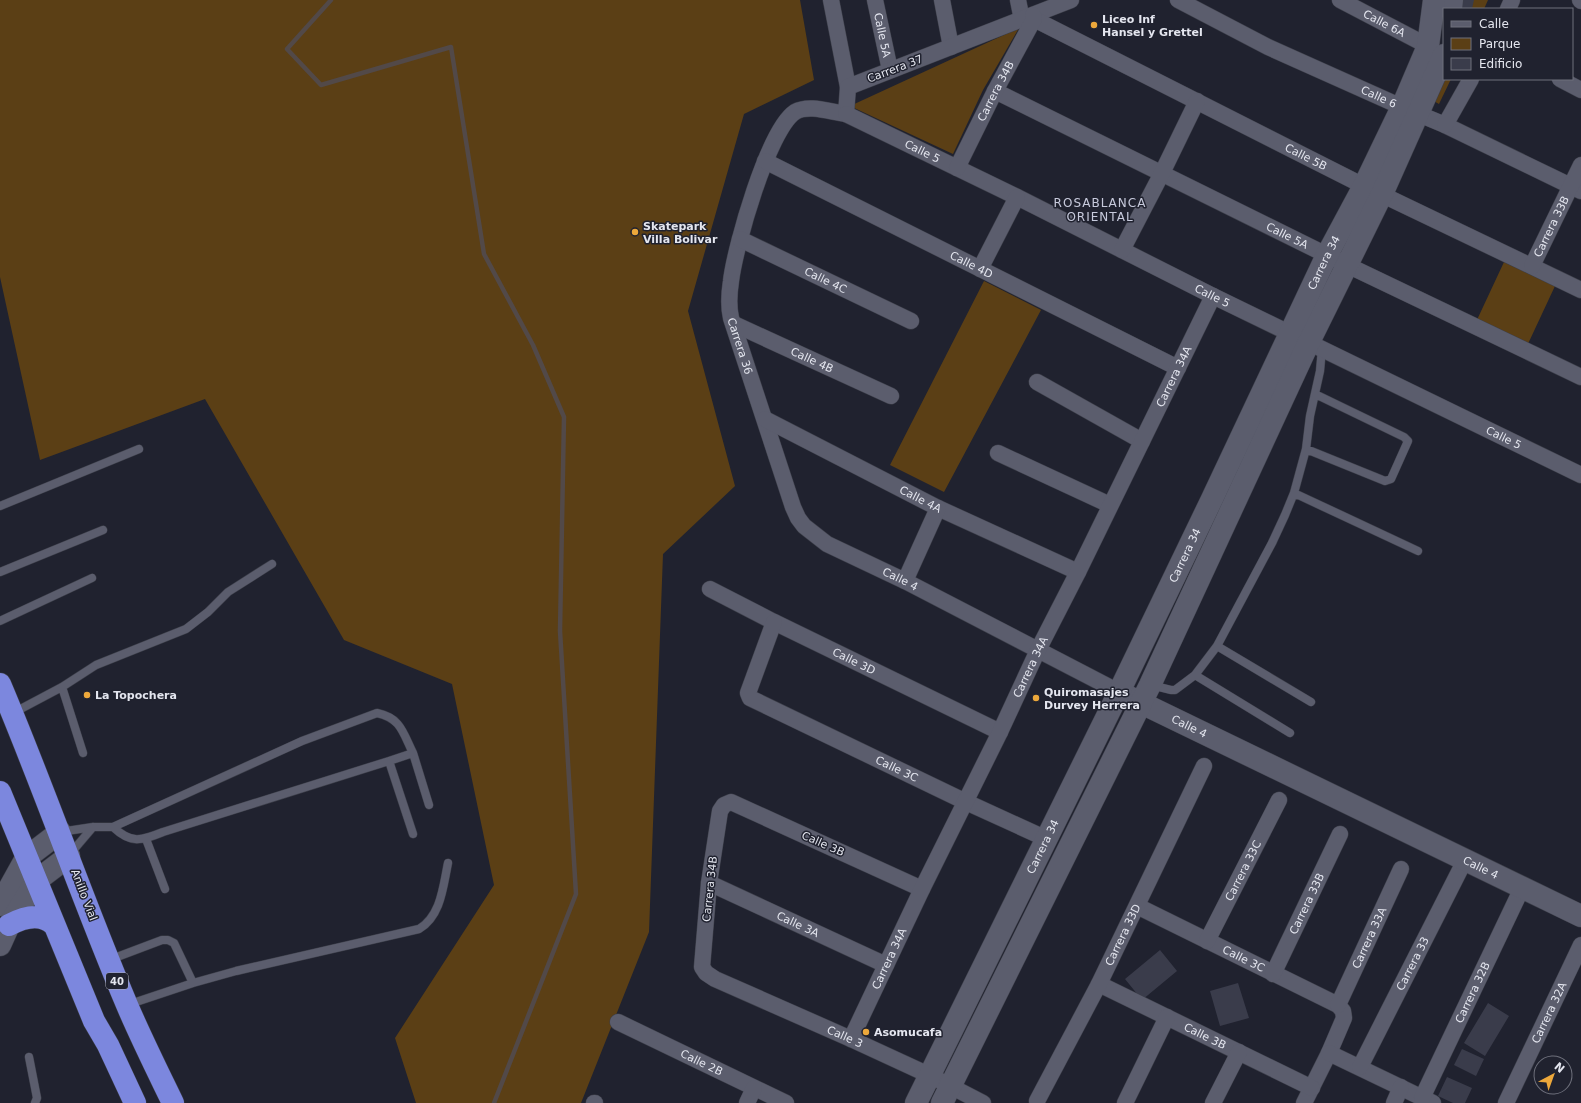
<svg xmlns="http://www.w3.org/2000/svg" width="1581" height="1103" viewBox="0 0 1581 1103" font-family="'DejaVu Sans',sans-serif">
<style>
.green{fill:#5b3f15}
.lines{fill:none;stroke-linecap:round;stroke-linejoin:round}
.stream{stroke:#524948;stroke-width:4.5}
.building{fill:#3a3c4b}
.lane-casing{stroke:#3e404b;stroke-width:9}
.street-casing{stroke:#3e404b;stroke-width:17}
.secondary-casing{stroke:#3e404b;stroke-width:23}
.highway-casing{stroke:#3e404b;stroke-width:23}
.lane{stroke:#5b5d6d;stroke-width:8}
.street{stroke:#5b5d6d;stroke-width:16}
.secondary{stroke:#5b5d6d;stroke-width:22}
.highway{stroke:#7c87de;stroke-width:22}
.poi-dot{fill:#eda83b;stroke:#20222f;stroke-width:1.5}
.labels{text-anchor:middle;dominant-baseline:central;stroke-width:3;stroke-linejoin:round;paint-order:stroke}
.shield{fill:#20222f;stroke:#a9abb5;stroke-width:1}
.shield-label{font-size:10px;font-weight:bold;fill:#e4e6ef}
.poi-label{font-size:11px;font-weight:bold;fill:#e4e6ef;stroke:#20222f;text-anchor:start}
.street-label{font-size:11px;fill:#e4e6ef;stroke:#20222f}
.neighbourhood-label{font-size:12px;letter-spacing:1px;fill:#c7cadc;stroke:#20222f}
</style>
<rect width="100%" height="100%" fill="#20222f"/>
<path class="green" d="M 0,0 L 800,0 L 814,80 L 744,114 L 688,311 L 735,486 L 663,554 L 649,932 L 581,1103 L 416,1103 L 395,1038 L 494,885 L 452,684 L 344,640 L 205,399 L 40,460 L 0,277 Z
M 1458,0 L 1488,0 L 1484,9 L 1458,9 Z
M 1019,28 L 983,90 L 953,154 L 850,106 Z
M 1444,79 L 1451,79 L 1439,104 L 1430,99 Z
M 1504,262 L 1555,286 L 1527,346 L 1476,322 Z
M 984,281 L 1041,310 L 944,492 L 890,465 Z"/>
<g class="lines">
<path class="stream" d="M 331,0 L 287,49 L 321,85 L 451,47 L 484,254 L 533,345 L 564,417 L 560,631 L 576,894 L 494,1103"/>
</g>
<path class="building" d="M 1457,0 L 1474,0 L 1472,9 L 1456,9 Z
M 1160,950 L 1177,971 L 1142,1000 L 1125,979 Z
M 1238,983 L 1249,1018 L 1220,1026 L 1210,991 Z
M 1488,1003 L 1509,1016 L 1485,1056 L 1464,1043 Z
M 1462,1049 L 1484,1059 L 1476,1076 L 1454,1065 Z
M 1447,1077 L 1472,1088 L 1465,1103 L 1453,1103 L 1438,1096 Z"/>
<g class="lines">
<defs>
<path id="lane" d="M 1306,449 L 1385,481 L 1391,479 L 1408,441 L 1404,437 L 1315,394
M 1294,493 L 1418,551
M 0,506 L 139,449
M 0,572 L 103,530
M 0,621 L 92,578
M 1217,646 L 1311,702
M 1195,675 L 1290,733
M 1151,685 L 1171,690 L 1175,690 L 1195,675 L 1217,646 L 1272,543 L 1285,515 L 1294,493 L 1306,449 L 1310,416 L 1320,371 L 1322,348
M 62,687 L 83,753
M 13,713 L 62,687 L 96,665 L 186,629 L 208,612 L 228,592 L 272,564
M 413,753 L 429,805
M 113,827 C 131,844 141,841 163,832 L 389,761 L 413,834
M 60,832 L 93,827 L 113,827 L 302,741 L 377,713 C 401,718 403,733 413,753 L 389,761
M 146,839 L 165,889
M 70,854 L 93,827
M 109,960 L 162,940 L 168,940 L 174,943 L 193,983
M 127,1005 L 193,983 L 236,971 L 419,929 C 441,916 443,887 448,863
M 29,1057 L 37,1098 L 35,1103"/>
<g id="street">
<path d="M 831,0 L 848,87"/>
<path id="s1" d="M 875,0 L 890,70"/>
<path d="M 942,0 L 951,47"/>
<path d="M 1018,0 L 1022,20"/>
<path id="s2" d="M 1071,0 L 848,87 L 846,114 C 830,112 809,104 795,112 C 768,130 735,247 731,281 C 729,294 728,305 731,318 L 793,507 L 798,518 L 804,526 L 827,544 L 905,581 L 1119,692"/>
<path id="s3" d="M 1178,0 L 1268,47 L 1402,107 L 1445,125 L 1581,191"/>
<path id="s4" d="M 1340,0 L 1428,46"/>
<path d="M 1580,0 L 1581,1"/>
<path d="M 1508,9 L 1512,0"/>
<path id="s5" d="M 1034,19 L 1364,186 L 1581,290"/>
<path d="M 1560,79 L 1581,90"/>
<path id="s6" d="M 995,91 L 1347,265 L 1581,377"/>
<path id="s7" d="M 846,114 L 1017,197 L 1213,296 L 1581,475"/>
<path d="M 1445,125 L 1471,79"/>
<path id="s8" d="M 765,161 L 1178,368"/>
<path id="s9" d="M 957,168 L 995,91 L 1034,19 L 1033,15"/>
<path id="s10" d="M 740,239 L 911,321"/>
<path d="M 1122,250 L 1162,173 L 1197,101"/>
<path id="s11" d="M 1532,266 L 1581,165"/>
<path d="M 980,269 L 1017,197"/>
<path id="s12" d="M 734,324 L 891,396"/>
<path d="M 1037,382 L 1142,441"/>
<path id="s13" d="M 765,419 L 938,508 L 1078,572"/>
<path d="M 998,453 L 1110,505"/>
<path d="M 905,581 L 938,508"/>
<path id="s14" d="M 710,589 L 774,622 L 1000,732"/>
<path id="s15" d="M 774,622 L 748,693 L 750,698 L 966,802 L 1047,839"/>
<path id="s16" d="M 709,883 L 886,965"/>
<path id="s17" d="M 922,889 L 731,802 L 724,805 L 720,811 L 709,883 L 702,967 L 706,973 L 715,979 L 851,1039 L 929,1075 L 983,1103"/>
<path id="s18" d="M 1137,906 L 1338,1005 L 1343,1011 L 1344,1018 L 1329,1053 L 1304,1103"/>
<path id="s19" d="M 1207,941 L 1279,800"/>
<path id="s20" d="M 1273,974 L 1340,834"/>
<path id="s21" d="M 1099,984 L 1312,1088"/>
<path id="s22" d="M 1338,1005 L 1401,869"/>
<path id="s23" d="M 618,1022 L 786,1103"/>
<path id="s24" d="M 851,1039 L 922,889 L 1000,732 L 1038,650 L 1078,572 L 1213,296"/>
<path d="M 1329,1053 L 1433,1103"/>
<path id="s25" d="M 1360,1067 L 1465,860"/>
<path id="s26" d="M 1422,1098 L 1522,888"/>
<path id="s27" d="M 1037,1101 L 1099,984 L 1204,766"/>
<path d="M 594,1103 L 595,1103"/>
<path d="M 747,1103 L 754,1088"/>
<path d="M 1125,1103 L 1167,1017"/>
<path d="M 1213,1103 L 1239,1052"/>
<path d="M 1394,1103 L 1401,1087"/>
<path id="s28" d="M 1506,1103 L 1581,945"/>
</g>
<g id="secondary">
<path d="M 1451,9 L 1452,0"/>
<path id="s29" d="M 1129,697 L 1581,916"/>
<path d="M 0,905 L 26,858 L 60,832"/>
<path d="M 0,945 L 9,925 L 36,881 L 69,856"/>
<path id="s30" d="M 916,1103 L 1119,692 L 1212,499 L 1327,255 L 1364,186 L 1402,107 L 1428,46 L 1434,0"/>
<path d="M 942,1103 L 1150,685 L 1309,342 L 1382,194 L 1444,55"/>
</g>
<path id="highway" d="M 0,684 C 45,790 82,899 127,1005 C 141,1038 157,1070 173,1103
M 0,792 L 94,1021 L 108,1045 L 135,1103
M 9,925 C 24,917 41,912 54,925"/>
</defs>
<use href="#lane" class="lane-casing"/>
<use href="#street" class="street-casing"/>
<use href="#secondary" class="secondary-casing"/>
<use href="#highway" class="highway-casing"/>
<use href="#lane" class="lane"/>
<use href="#street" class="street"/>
<use href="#secondary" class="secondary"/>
<use href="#highway" class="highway"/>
</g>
<g class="poi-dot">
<circle cx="1094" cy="25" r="4"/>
<circle cx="635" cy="232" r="4"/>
<circle cx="87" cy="695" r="4"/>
<circle cx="1036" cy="698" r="4"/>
<circle cx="866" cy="1032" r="4"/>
</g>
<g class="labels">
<rect class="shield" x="106" y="973" width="22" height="16" rx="3"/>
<g class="shield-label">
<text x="117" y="981">40</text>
</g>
<g class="poi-label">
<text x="1102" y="19">Liceo Inf<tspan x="1102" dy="13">Hansel y Grettel</tspan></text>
<text x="643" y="226">Skatepark<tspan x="643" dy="13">Villa Bolivar</tspan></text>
<text x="1044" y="692">Quiromasajes<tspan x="1044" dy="13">Durvey Herrera</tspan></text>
<text x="95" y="695">La Topochera</text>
<text x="874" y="1032">Asomucafa</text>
</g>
<g class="street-label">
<text stroke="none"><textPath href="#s4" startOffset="50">Calle 6A</textPath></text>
<text stroke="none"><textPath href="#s1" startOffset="36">Calle 5A</textPath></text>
<text transform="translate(895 69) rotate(-21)">Carrera 37</text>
<text stroke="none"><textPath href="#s9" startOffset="86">Carrera 34B</textPath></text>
<text stroke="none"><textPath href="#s3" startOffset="223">Calle 6</textPath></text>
<text stroke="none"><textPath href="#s7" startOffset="85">Calle 5</textPath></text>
<text stroke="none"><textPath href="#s5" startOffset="305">Calle 5B</textPath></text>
<text stroke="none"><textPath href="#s11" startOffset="44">Carrera 33B</textPath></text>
<text stroke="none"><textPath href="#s6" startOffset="326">Calle 5A</textPath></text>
<text stroke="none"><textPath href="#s30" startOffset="934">Carrera 34</textPath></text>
<text stroke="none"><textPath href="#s8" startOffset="231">Calle 4D</textPath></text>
<text stroke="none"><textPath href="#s10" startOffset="95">Calle 4C</textPath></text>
<text stroke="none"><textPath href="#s7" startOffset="409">Calle 5</textPath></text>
<text stroke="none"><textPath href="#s2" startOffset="568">Carrera 36</textPath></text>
<text stroke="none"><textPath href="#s12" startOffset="86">Calle 4B</textPath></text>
<text stroke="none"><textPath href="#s24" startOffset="737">Carrera 34A</textPath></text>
<text stroke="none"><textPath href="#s7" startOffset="733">Calle 5</textPath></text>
<text stroke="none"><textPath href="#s13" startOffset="175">Calle 4A</textPath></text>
<text stroke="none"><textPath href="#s30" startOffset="610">Carrera 34</textPath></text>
<text stroke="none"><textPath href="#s2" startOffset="870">Calle 4</textPath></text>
<text stroke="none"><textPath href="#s14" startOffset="161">Calle 3D</textPath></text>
<text stroke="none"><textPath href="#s24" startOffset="413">Carrera 34A</textPath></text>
<text stroke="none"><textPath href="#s29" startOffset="67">Calle 4</textPath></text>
<text stroke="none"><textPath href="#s15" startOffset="244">Calle 3C</textPath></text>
<text transform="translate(823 844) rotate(24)">Calle 3B</text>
<text stroke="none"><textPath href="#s30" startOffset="286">Carrera 34</textPath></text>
<text stroke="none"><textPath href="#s29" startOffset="391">Calle 4</textPath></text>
<text stroke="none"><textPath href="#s19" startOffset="79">Carrera 33C</textPath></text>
<text transform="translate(710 889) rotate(-84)">Carrera 34B</text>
<text transform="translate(84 895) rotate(69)">Anillo Vial</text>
<text stroke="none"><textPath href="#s20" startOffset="78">Carrera 33B</textPath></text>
<text stroke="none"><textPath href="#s16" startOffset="98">Calle 3A</textPath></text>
<text stroke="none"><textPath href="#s27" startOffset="187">Carrera 33D</textPath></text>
<text stroke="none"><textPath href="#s22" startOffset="74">Carrera 33A</textPath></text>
<text stroke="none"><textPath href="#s24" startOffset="89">Carrera 34A</textPath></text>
<text stroke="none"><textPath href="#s18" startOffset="119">Calle 3C</textPath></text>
<text stroke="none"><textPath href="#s25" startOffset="116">Carrera 33</textPath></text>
<text stroke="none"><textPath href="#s26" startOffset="117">Carrera 32B</textPath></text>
<text stroke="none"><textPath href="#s28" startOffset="100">Carrera 32A</textPath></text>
<text stroke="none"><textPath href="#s17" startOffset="542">Calle 3</textPath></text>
<text stroke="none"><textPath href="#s21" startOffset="118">Calle 3B</textPath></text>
<text stroke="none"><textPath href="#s23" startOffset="93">Calle 2B</textPath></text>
</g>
<g class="neighbourhood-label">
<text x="1100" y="203">ROSABLANCA<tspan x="1100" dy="14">ORIENTAL</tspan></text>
</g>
</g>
<rect x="1443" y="8" width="130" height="72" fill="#20222f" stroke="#6e707c"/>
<rect x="1451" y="21" width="20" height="6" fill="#5b5d6d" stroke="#6e707c"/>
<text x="1479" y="28" font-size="12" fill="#e4e6ef">Calle</text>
<rect x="1451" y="38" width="20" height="12" fill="#5b3f15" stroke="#6e707c"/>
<text x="1479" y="48" font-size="12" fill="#e4e6ef">Parque</text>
<rect x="1451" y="58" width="20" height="12" fill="#3a3c4b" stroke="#6e707c"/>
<text x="1479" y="68" font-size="12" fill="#e4e6ef">Edificio</text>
<g transform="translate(1553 1075) rotate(41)"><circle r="19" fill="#20222f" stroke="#6e707c"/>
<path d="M0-3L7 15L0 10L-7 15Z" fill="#eda83b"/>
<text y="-6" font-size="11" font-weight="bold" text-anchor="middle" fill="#e4e6ef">N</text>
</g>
</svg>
